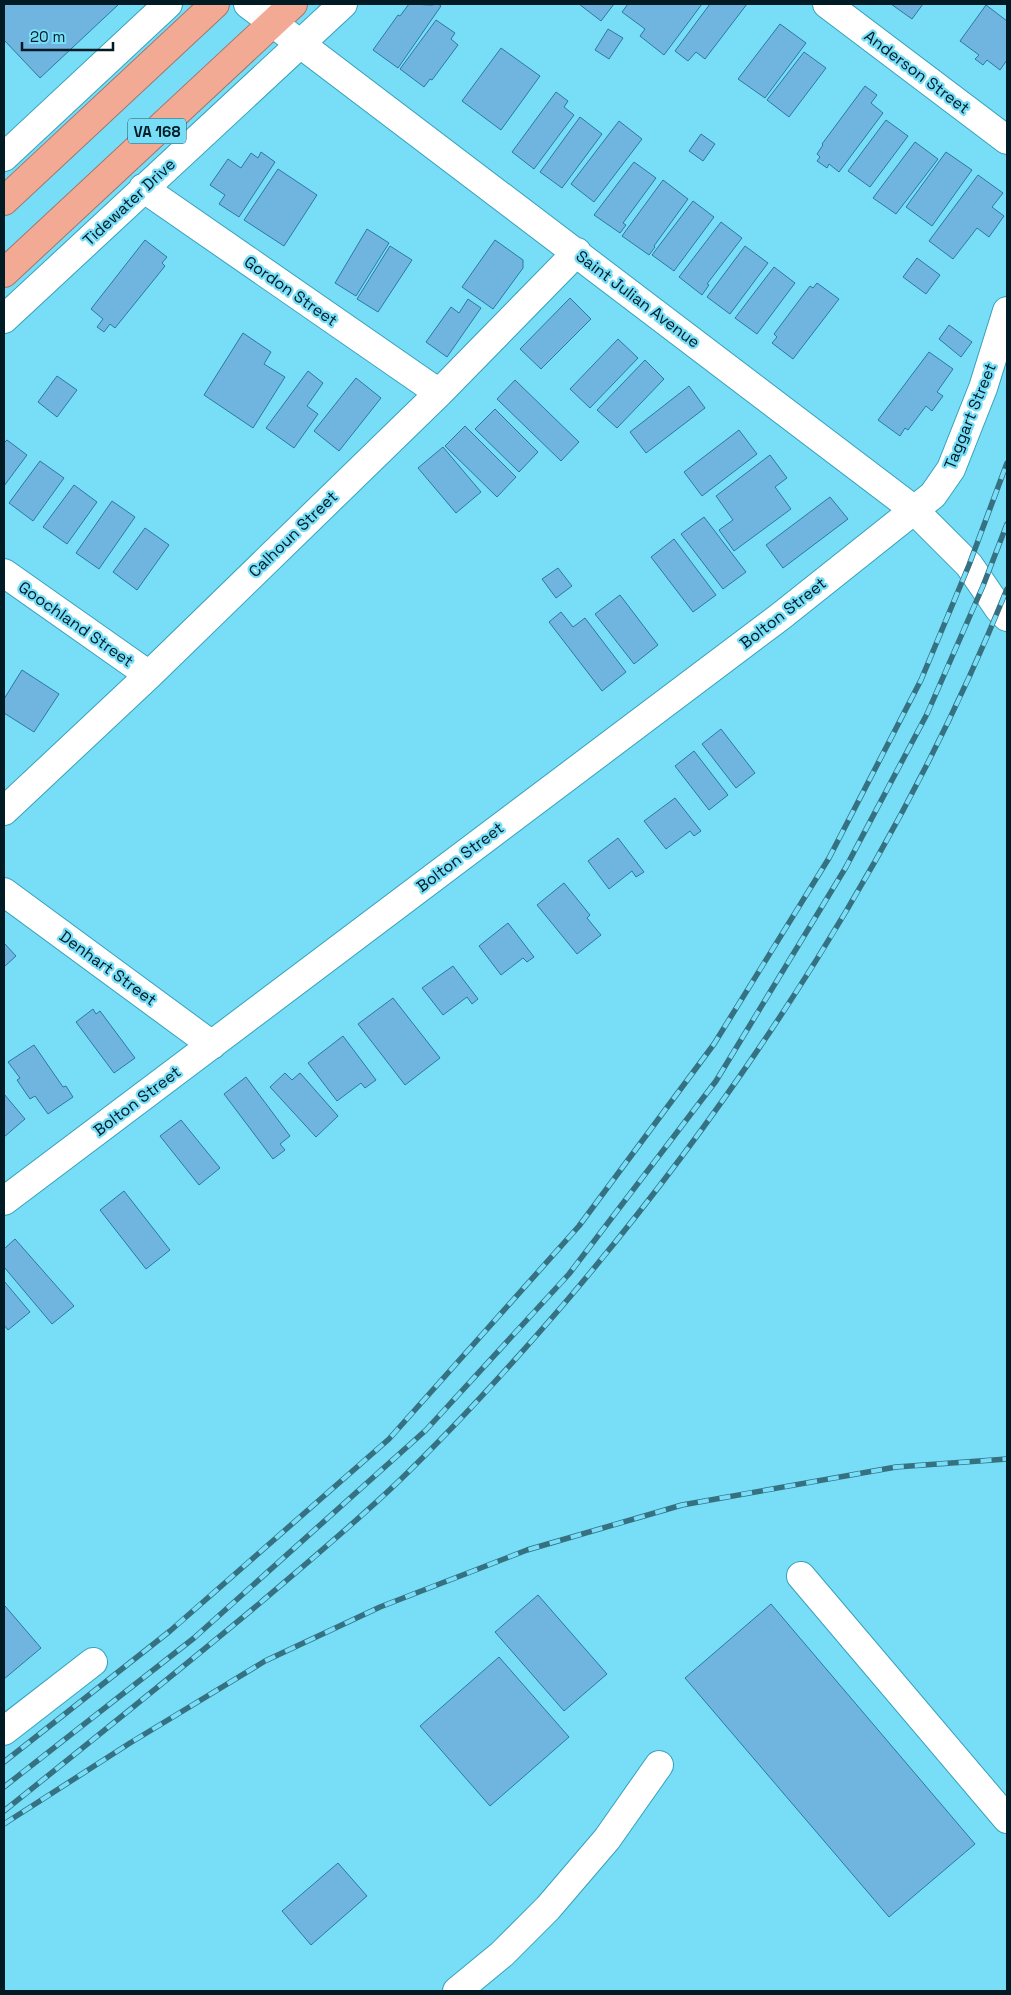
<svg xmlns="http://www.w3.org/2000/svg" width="1011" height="1995" viewBox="0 0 1011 1995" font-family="'Space Grotesk',sans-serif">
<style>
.building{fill:#70b5e0;stroke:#2a79a4}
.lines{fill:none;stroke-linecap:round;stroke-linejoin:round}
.minor-casing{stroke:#37a1bb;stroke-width:30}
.highway-casing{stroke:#9e786d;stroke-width:30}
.minor{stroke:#fff;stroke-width:28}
.highway{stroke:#f3aa95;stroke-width:28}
.rail-casing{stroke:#367182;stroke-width:5.5}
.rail{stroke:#78ddf7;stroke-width:4;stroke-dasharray:11;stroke-linecap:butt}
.labels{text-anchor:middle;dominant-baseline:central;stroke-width:4.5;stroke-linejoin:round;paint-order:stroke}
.shield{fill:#78ddf7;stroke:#245563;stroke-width:1}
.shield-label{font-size:15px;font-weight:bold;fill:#001b23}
.street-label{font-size:16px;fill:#001b23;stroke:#78ddf7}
</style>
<rect width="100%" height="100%" fill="#78ddf7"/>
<path class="building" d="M 4,4 L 119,4 L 40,78 L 4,40 Z
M 409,4 L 431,5 L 438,4 L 441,6 L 398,68 L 373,50 L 398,15 L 400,16 Z
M 579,4 L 614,4 L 601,21 Z
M 628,4 L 702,4 L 664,55 L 640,36 L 645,29 L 622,12 Z
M 710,4 L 747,4 L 705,59 L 696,52 L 688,61 L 675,51 Z
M 891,4 L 923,4 L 912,19 Z
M 986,5 L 1007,21 L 1007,60 L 1000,70 L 987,60 L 983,65 L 975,59 L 979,55 L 960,41 Z
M 436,20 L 455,33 L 451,39 L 458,45 L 432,80 L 430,79 L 424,87 L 400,69 Z
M 780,24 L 806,43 L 765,98 L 738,79 Z
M 608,29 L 623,38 L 609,59 L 595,50 Z
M 501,48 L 540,76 L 501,130 L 462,101 Z
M 804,52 L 826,68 L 789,117 L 767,100 Z
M 865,86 L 877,95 L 871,103 L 883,113 L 839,172 L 829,164 L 827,168 L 817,161 L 820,157 L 817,154 L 823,145 L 822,144 Z
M 556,92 L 568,101 L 564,107 L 574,115 L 534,169 L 512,152 Z
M 580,117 L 602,134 L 562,188 L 540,172 Z
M 886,120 L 908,136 L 870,187 L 848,171 Z
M 619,121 L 642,139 L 594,202 L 571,184 Z
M 701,134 L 715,144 L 703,161 L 689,151 Z
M 915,142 L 938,159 L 896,214 L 873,198 Z
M 261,152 L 275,162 L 239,217 L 219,204 L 225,195 L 210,185 L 228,159 L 241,168 L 251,153 L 258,158 Z
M 946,152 L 972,170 L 932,226 L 906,207 Z
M 634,162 L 656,178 L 623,223 L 626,225 L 620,233 L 594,215 Z
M 278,169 L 317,195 L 284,246 L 244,220 Z
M 978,175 L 1003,193 L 992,207 L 1004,216 L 989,237 L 977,228 L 953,259 L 929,241 Z
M 663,180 L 688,199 L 654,246 L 655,247 L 649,255 L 622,236 Z
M 693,201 L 714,217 L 674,271 L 652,255 Z
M 721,222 L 742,238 L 707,284 L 709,285 L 702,295 L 679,277 Z
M 367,229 L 389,243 L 356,296 L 335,283 Z
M 145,240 L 167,257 L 162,263 L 165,266 L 115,328 L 110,324 L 104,332 L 97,327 L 103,319 L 91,309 Z
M 495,240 L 523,260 L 523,268 L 493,309 L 462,287 Z
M 390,246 L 412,260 L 378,312 L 357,299 Z
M 745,246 L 768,263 L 730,314 L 707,297 Z
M 917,258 L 940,275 L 926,294 L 903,277 Z
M 774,267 L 795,283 L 757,334 L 735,318 Z
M 817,283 L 839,299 L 793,359 L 772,343 L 777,337 L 774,334 L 810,286 L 813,288 Z
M 570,298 L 591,319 L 541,369 L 520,349 Z
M 468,299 L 481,308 L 447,357 L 426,342 L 451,307 L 459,313 Z
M 949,325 L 972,342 L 961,357 L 939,339 Z
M 243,333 L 271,352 L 264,364 L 285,377 L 253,428 L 204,395 Z
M 618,339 L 638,358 L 590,408 L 570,389 Z
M 929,352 L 953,369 L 937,392 L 943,396 L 932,411 L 926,406 L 908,430 L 905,428 L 900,436 L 878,420 Z
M 645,360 L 664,379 L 617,428 L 597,410 Z
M 308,371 L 323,383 L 307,406 L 318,414 L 294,448 L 266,428 Z
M 57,376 L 77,390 L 57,417 L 38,402 Z
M 356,378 L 381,398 L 339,451 L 314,431 Z
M 515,380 L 579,442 L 561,461 L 497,399 Z
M 689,386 L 705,408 L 646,453 L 630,432 Z
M 495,409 L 538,452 L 519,472 L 475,429 Z
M 465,426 L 516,477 L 497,497 L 445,446 Z
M 739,430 L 757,454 L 702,496 L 684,472 Z
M 7,440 L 27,455 L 4,486 L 4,443 Z
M 443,447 L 481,492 L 456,513 L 418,468 Z
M 770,455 L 787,478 L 775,487 L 791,509 L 734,551 L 719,530 L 733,520 L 716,496 Z
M 40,461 L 64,478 L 33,521 L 9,503 Z
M 74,485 L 97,502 L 67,544 L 43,527 Z
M 830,497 L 848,519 L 783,568 L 766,545 Z
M 112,501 L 135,517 L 99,569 L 76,553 Z
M 704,517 L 746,572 L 723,589 L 681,534 Z
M 145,528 L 169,545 L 137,590 L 113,572 Z
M 674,539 L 716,595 L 693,612 L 651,557 Z
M 558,568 L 572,586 L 556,598 L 542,579 Z
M 620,595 L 658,645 L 634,664 L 595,614 Z
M 561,612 L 573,627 L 585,618 L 626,672 L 602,691 L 549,622 Z
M 22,670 L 59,694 L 34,732 L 4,713 L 4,699 Z
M 721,729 L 755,773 L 736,788 L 702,744 Z
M 694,751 L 728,795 L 709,810 L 675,766 Z
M 675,798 L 701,831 L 694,836 L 690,831 L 666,849 L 644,821 Z
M 618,838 L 644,872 L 636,877 L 632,871 L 609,889 L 588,861 Z
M 564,883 L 590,915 L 587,918 L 601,935 L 577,954 L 537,905 Z
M 508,923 L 534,957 L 527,962 L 523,958 L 501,975 L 479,946 Z
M 4,943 L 16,956 L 4,967 Z
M 453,966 L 478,999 L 472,1004 L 467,997 L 443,1015 L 422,988 Z
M 393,998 L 440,1058 L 405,1085 L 358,1024 Z
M 93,1009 L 96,1014 L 100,1011 L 135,1058 L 114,1073 L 76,1022 Z
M 343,1036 L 376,1080 L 365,1088 L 361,1083 L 337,1101 L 308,1063 Z
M 34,1045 L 63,1087 L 66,1086 L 73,1097 L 48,1114 L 35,1096 L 30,1099 L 17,1080 L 20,1078 L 8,1062 Z
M 285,1073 L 292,1080 L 300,1073 L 338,1116 L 316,1137 L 270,1087 Z
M 246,1077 L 290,1136 L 280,1144 L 285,1150 L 273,1159 L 224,1094 Z
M 4,1094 L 25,1119 L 4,1137 Z
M 181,1120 L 220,1168 L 199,1185 L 160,1136 Z
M 124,1191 L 170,1250 L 146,1269 L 100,1210 Z
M 15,1239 L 74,1306 L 52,1324 L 4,1267 L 4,1249 Z
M 4,1281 L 30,1312 L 8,1330 L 4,1325 Z
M 538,1595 L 607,1674 L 564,1711 L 495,1632 Z
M 771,1604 L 975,1844 L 889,1917 L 685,1678 Z
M 5,1606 L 41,1648 L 4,1679 L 4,1608 Z
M 499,1657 L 569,1737 L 490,1806 L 420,1726 Z
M 338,1863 L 367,1896 L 311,1945 L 282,1911 Z"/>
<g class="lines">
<defs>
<path id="minor" d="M 248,4 L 913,509 L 969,565 L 999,609 L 1007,617
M 827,4 L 1007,140
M 4,157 L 168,4
M 143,188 L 439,393
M 4,319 L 343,4
M 4,573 L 149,675
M 4,811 L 149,675 L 439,393 L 577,252
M 4,892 L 212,1045
M 4,1201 L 781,616 L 933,495 L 951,469 L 983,388 L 1007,311
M 801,1576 L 1007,1819
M 4,1731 L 93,1662
M 457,1991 L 502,1954 L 548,1908 L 607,1839 L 659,1765"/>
<path id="highway" d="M 4,201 L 215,4
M 4,273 L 293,4"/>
</defs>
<use href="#minor" class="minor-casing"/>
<use href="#highway" class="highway-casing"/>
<use href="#minor" class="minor"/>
<use href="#highway" class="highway"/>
<defs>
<path id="rail" d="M 4,1762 L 170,1631 L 389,1439 L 579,1226 L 714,1044 L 829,858 L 921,680 L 969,565 L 1007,463
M 4,1787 L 194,1638 L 426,1430 L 569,1274 L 716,1081 L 846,867 L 927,714 L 983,586 L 1007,524
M 4,1811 C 90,1742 176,1673 260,1603 C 307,1563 355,1523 399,1481 C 459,1423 515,1361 569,1298 C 747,1088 904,844 1007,589
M 4,1824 L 130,1743 L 265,1661 L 380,1607 L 527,1550 L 682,1505 L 896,1467 L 1007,1459"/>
</defs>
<use href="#rail" class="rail-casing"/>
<use href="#rail" class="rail"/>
</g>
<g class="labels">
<rect class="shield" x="128" y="118.5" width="58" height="25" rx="4"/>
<g class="shield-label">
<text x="157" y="131">VA 168</text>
</g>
<g class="street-label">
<text transform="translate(917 72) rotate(37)">Anderson Street</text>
<text transform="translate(129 202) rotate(-43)">Tidewater Drive</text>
<text transform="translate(291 291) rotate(35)">Gordon Street</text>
<text transform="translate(638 299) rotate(37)">Saint Julian Avenue</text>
<text transform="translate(970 416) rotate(-68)">Taggart Street</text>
<text transform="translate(293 534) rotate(-44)">Calhoun Street</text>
<text transform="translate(783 613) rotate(-38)">Bolton Street</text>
<text transform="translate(76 624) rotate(35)">Goochland Street</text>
<text transform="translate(460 857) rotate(-37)">Bolton Street</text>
<text transform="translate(108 968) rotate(36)">Denhart Street</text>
<text transform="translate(137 1101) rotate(-37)">Bolton Street</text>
</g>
</g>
<rect width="1011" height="1995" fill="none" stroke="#001b23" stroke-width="10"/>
<path d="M22 42v8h91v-8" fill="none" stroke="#001b23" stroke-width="2.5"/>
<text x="30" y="42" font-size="15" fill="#001b23" stroke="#78ddf7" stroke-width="4" paint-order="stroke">20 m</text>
</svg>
